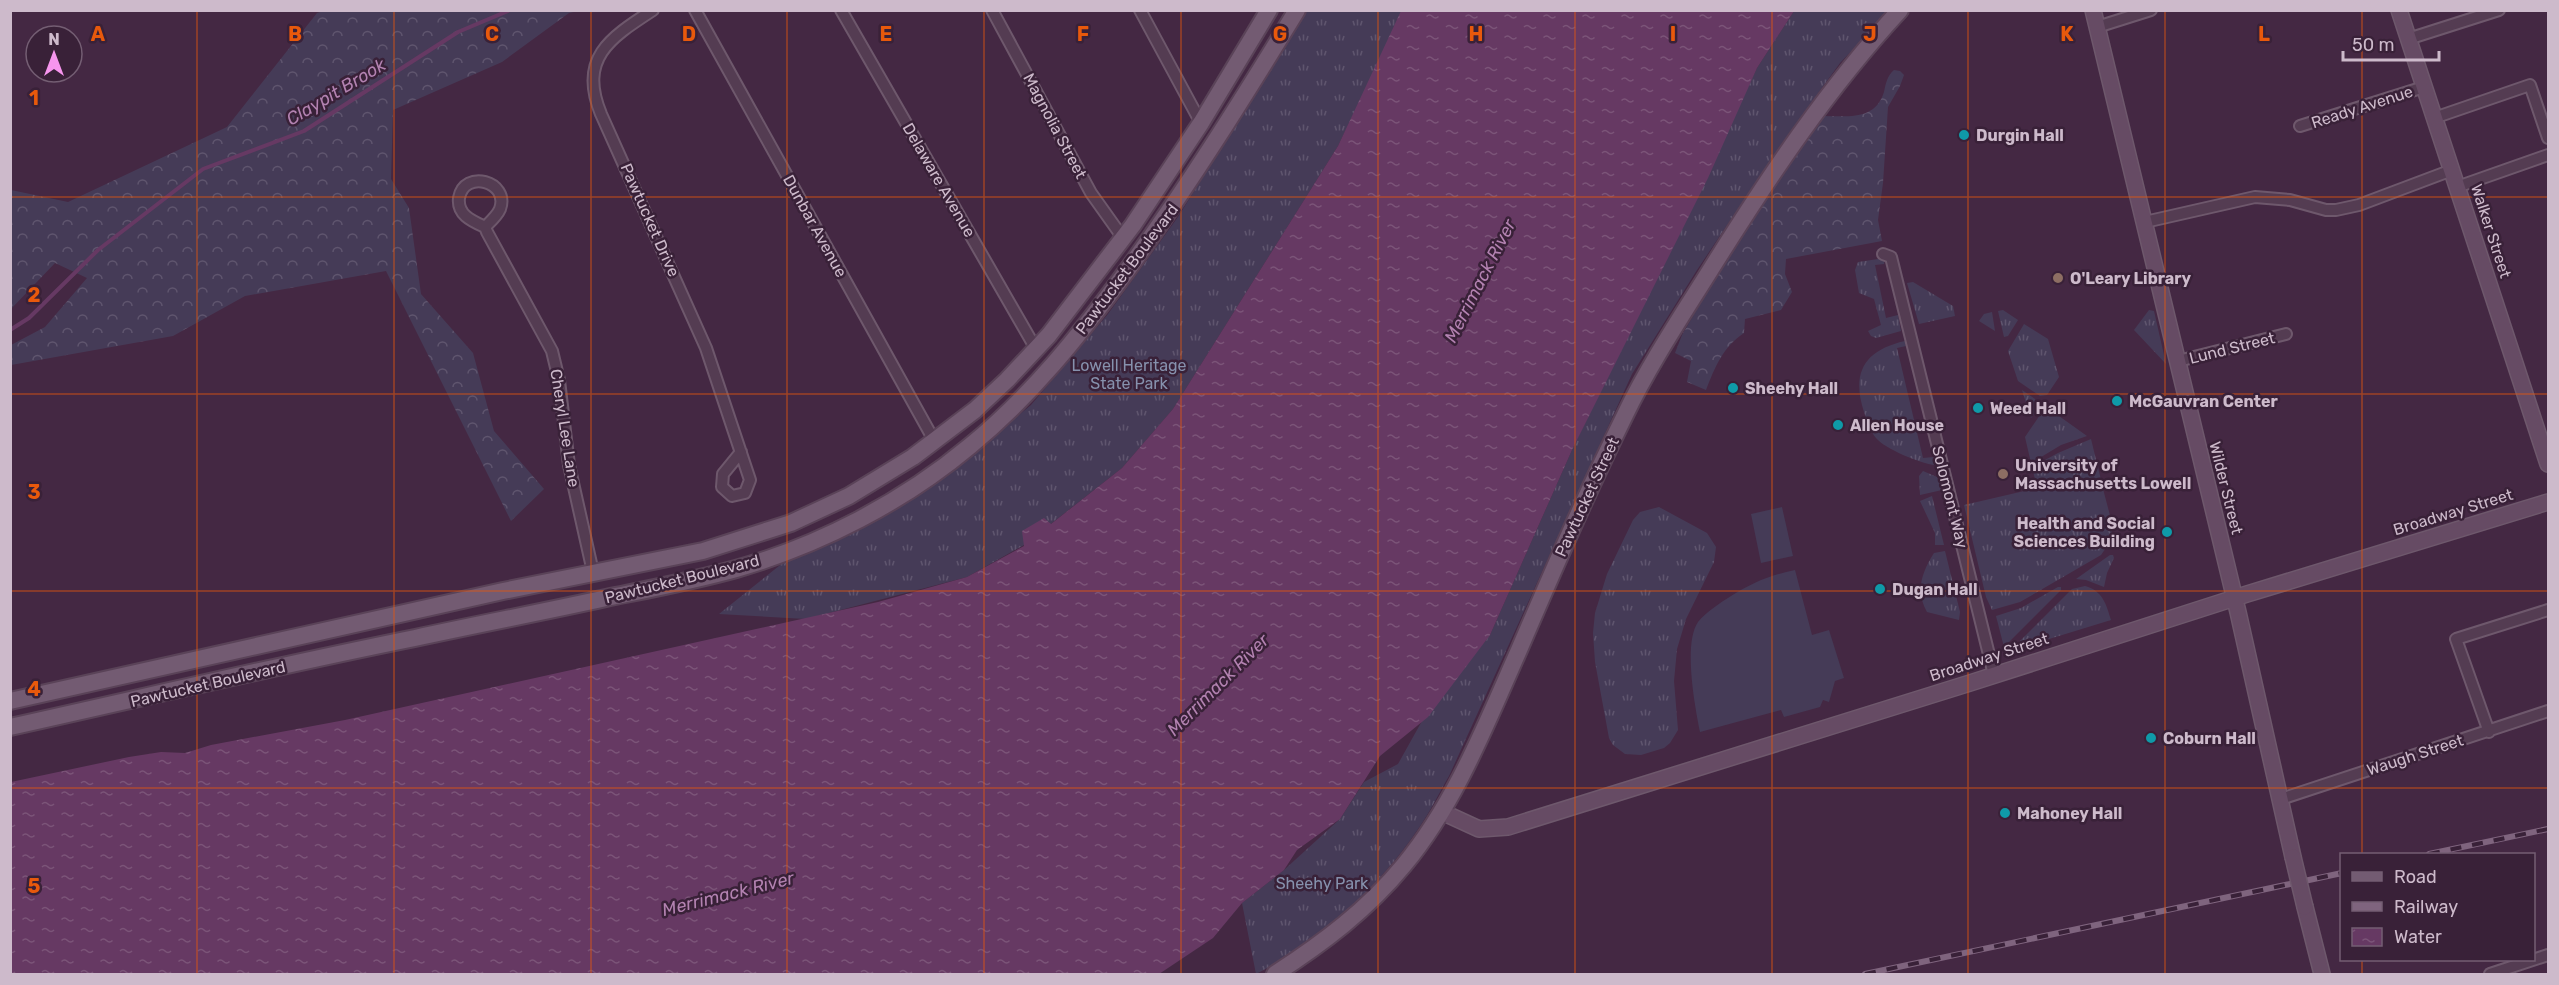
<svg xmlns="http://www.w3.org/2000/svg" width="2559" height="985" viewBox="0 0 2559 985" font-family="Rubik,sans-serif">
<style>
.grass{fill:url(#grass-tufts)}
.forest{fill:url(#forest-crowns)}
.pitch{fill:#453b57}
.water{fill:url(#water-ripples)}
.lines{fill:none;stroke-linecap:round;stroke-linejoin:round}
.stream{stroke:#663963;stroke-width:4}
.street-casing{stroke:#6e586c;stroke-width:14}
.secondary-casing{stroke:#6e586c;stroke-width:18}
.primary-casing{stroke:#5a4358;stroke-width:20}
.street{stroke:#543c52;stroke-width:10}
.secondary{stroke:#664b64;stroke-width:15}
.primary{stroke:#735b72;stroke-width:16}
.rail-casing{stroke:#7f647e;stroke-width:6}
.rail{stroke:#392138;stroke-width:4;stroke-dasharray:11;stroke-linecap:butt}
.secondary-bridge-casing{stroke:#6e586c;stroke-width:18;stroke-linecap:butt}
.secondary-bridge{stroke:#664b64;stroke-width:15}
.grid{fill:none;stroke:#e8590c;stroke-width:1.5;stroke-opacity:0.55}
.culture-dot{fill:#0f9aa8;stroke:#392138;stroke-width:2}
.education-dot{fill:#8d6e63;stroke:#392138;stroke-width:2}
.labels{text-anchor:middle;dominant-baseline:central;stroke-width:5;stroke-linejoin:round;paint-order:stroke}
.street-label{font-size:16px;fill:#cdbacb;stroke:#392138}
.poi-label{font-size:16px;font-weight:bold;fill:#cdbacb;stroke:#392138;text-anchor:start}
.park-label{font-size:16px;fill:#8691ad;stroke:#392138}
.water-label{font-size:18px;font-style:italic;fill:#b382b1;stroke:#392138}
.grid-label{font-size:20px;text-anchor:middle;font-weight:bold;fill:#e8590c;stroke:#392138;stroke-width:5;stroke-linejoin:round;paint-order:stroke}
</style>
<defs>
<pattern id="grass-tufts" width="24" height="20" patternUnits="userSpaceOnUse" patternTransform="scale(1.5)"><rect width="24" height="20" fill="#453b57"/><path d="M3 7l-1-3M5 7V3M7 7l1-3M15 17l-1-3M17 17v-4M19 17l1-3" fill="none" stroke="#5f556e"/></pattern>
<pattern id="forest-crowns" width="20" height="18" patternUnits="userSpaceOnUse" patternTransform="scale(1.5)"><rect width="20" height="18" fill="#453b57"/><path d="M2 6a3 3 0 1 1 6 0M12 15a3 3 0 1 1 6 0" fill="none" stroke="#5f556e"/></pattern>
<pattern id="water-ripples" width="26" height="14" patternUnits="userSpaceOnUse" patternTransform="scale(1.5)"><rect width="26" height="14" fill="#663963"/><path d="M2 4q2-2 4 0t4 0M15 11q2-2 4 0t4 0" fill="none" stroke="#7b5478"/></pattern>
</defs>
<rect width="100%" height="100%" fill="#442843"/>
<path class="grass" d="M 1307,11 L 1403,11 L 1338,146 L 1173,409 L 1122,468 L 1024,545 L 967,577 L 806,619 L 719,614 L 784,562 L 868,523 L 935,483 L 1031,405 L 1108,314 L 1178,217 Z
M 1794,11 L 1890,11 L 1840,63 L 1782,143 L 1697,270 L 1632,374 L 1449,776 C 1438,795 1429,814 1416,832 C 1378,888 1317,943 1256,974 L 1242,903 L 1284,870 L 1340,819 L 1364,782 L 1398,764 L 1422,721 L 1490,635 L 1572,450 L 1757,68 Z
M 1885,258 L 1884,264 L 1875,265 L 1886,318 L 1898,315 L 1901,331 L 1876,338 L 1871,336 L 1868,331 L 1881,325 L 1874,299 L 1859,293 L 1855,270 L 1858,262 Z
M 1913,282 L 1953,306 L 1955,316 L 1919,324 L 1907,283 Z
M 2003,310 L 2018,320 L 2008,336 L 2004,337 L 1998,311 Z
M 2149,310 L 2154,311 L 2166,364 L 2134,330 Z
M 1992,312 L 1995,331 L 1979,321 L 1984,314 Z
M 2024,324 L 2048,339 L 2059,377 L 2047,395 L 2040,396 L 2018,381 L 2008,351 Z
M 1905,341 L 1906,346 L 1897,348 L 1923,458 L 1934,457 L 1934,465 C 1920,463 1885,449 1876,438 C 1870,431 1867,420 1864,412 C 1851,372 1865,350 1905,341 Z
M 2022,390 L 2035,399 L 2037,410 L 2031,418 Z
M 2052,411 L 2087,436 L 2061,445 L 2031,463 L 2025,437 L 2042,412 L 2048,414 Z
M 2091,439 L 2102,484 L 2036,483 L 2032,467 L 2058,453 Z
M 1923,471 L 1937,477 L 1942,490 L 1920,495 L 1919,476 Z
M 2037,488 L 2103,489 L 2112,523 L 2112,539 L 2101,555 L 2020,602 L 1992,610 L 1986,597 L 1964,505 Z
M 1932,496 L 1944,545 L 1935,545 L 1935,533 L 1920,501 Z
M 1659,507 L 1707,533 L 1716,547 L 1714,562 L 1686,619 L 1677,649 L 1674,681 L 1678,730 L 1670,743 L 1664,748 L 1641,755 L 1625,754 L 1613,745 L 1609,738 L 1595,662 L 1593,633 L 1595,613 L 1607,574 L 1633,520 L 1640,512 Z
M 1945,551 L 1960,612 L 1959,620 L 1927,612 C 1915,591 1922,572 1934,553 Z
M 2110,555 L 2113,555 L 2114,558 L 2107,573 L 2104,587 L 2086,580 L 2076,579 Z
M 2085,586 C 2103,591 2106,604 2111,620 L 2010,651 L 2072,589 Z
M 2058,587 L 2061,587 L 2061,590 L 2004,647 L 1996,616 L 2021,608 Z"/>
<path class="forest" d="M 323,11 L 578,11 L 569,13 L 502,62 L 393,110 L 391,179 L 409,208 L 421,294 L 473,353 L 494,431 L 544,489 L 511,521 L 386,271 L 245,296 L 173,336 L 11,365 L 11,345 L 45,327 L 87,278 L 55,263 L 11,309 L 11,190 L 68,202 L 227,127 L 317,13 Z
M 1894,70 L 1900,71 L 1904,75 L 1900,86 L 1888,107 L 1883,183 L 1878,220 L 1882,241 L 1786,259 L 1785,274 L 1792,292 L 1781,310 L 1745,319 L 1744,333 C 1723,347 1715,367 1706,390 L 1687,382 L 1691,361 L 1675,353 L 1682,335 L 1737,240 L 1766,200 L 1788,163 L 1822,116 C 1848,116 1875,121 1884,92 C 1886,83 1887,76 1894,70 Z"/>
<path class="pitch" d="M 1782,507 L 1793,556 L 1761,563 L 1751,514 Z
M 1795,570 L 1812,635 L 1829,630 L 1844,678 L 1835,681 L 1829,702 L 1823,700 L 1820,707 L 1784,717 L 1781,710 L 1700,732 C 1695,707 1683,644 1698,622 C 1706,612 1720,603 1731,596 C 1752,583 1770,575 1795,570 Z"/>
<path class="water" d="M 1401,11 L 1794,11 L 1757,68 L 1708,178 L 1572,450 L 1490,635 L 1428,717 L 1380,756 L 1340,819 L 1297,850 L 1284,870 L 1242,903 L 1213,938 L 1159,974 L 11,974 L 11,782 L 129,757 L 161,752 L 185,753 L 211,745 L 345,720 L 878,602 L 967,577 L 1024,546 L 1022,531 L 1044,518 L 1051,524 L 1122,468 L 1173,409 L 1338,146 Z"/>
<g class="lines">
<path class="stream" d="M 10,330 L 29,318 L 98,250 L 203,169 L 304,131 L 458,32 L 510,10"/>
<defs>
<path id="street" d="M 653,10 C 610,38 578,58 601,114 L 706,348 L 750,480 L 745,493 L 732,496 L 722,487 L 723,474 L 741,452
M 695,10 L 935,442
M 841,10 L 1036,349
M 992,10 L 1091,193 L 1123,238
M 1140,10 L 1201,123
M 2097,27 L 2151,10
M 2408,39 L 2499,10
M 2434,118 L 2530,85 L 2548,138
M 2300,126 L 2424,87
M 2457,187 L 2548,155
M 2145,222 L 2255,197 L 2290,200 L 2326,210 L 2336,210 L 2359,205 L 2452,170
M 485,227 C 472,221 457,215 459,198 C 464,169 510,181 500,209 C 497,216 490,222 485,227 L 487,232 L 552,351 L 559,380 L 569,465 L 593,572
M 1883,254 L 1891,257 L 1994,675
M 2178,361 L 2286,334
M 2489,732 L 2456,639 L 2548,610
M 2281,799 L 2548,711
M 2490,974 L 2548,955"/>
<path id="secondary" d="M 2093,10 L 2238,612 L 2293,857
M 2399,10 L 2548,464
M 1442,812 L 1479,829 L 1508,827 L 1970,683 L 2247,594 L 2548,502
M 2305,907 L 2322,974"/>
<path id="primary" d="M 10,701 L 503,591 L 703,551 L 791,523 L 849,496 L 913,457 L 975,410 L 1007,380 L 1049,335 L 1133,225 L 1201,123 L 1269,10
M 10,727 C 145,697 280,665 415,638 C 479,624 543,612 606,598 C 650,589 693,581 736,569 C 820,545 903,502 970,446 C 1031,396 1079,336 1126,272 C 1187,188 1242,100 1297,10
M 1275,974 C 1323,943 1367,910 1404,865 C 1456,802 1486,724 1519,650 C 1553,571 1587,492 1625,415 C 1649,365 1681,317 1711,269 C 1768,178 1827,89 1900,10"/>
</defs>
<use href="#street" class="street-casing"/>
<use href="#secondary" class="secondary-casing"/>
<use href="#primary" class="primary-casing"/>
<use href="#street" class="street"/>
<use href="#secondary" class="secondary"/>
<use href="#primary" class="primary"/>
<defs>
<path id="rail" d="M 2429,854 L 2548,829
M 1865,974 L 2342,873"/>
</defs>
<use href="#rail" class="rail-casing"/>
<use href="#rail" class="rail"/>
<defs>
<path id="secondary-bridge" d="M 2293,857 L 2305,907"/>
</defs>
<use href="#secondary-bridge" class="secondary-bridge-casing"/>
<use href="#secondary-bridge" class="secondary-bridge"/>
</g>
<path class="grid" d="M 197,10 L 197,974M 394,10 L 394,974M 591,10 L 591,974M 787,10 L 787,974M 984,10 L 984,974M 1181,10 L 1181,974M 1378,10 L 1378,974M 1575,10 L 1575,974M 1772,10 L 1772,974M 1968,10 L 1968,974M 2165,10 L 2165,974M 2362,10 L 2362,854M 10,197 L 2548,197M 10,394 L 2548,394M 10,591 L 2548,591M 10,788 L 2548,788M 2362,960 L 2362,974"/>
<g class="culture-dot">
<circle cx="1964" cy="135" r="6"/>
<circle cx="1733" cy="388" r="6"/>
<circle cx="2117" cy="401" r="6"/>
<circle cx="1978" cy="408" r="6"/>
<circle cx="1838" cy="425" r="6"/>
<circle cx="2167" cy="532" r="6"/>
<circle cx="1880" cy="589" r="6"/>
<circle cx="2151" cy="738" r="6"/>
<circle cx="2005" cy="813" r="6"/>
</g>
<g class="education-dot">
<circle cx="2058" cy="278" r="6"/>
<circle cx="2003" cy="474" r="6"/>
</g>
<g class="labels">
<g class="street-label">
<text transform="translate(2362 107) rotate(-18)">Ready Avenue</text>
<text transform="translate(1055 126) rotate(62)">Magnolia Street</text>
<text transform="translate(939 180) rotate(60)">Delaware Avenue</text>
<text transform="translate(650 220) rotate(66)">Pawtucket Drive</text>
<text transform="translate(815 226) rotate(61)">Dunbar Avenue</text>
<text transform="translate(2491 231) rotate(72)">Walker Street</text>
<text transform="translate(1127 269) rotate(-53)">Pawtucket Boulevard</text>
<text transform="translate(2232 348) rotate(-14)">Lund Street</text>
<text transform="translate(565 428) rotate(81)">Cheryl Lee Lane</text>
<text transform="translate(2226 488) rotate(76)">Wilder Street</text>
<text transform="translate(1587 497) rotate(-65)">Pawtucket Street</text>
<text transform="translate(1950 497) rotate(76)">Solomont Way</text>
<text transform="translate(2453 512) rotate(-17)">Broadway Street</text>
<text transform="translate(682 579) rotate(-14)">Pawtucket Boulevard</text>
<text transform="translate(1989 657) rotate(-18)">Broadway Street</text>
<text transform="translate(208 684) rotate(-13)">Pawtucket Boulevard</text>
<text transform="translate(2415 755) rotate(-18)">Waugh Street</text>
</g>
<g class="poi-label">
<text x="1976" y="135">Durgin Hall</text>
<text x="2070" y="278">O'Leary Library</text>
<text x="1745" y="388">Sheehy Hall</text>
<text x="2129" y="401">McGauvran Center</text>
<text x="1990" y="408">Weed Hall</text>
<text x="1850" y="425">Allen House</text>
<text x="2015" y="465">University of<tspan x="2015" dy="18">Massachusetts Lowell</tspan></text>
<text x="2155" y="523" text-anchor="end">Health and Social<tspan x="2155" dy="18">Sciences Building</tspan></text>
<text x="1892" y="589">Dugan Hall</text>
<text x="2163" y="738">Coburn Hall</text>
<text x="2017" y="813">Mahoney Hall</text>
</g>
<g class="park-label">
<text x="1129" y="365">Lowell Heritage<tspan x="1129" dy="18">State Park</tspan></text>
<text x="1322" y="883">Sheehy Park</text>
</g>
<g class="water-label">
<text transform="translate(336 92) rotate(-31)">Claypit Brook</text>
<text transform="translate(1480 281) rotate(-63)">Merrimack River</text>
<text transform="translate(1218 685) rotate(-45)">Merrimack River</text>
<text transform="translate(728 894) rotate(-14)">Merrimack River</text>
</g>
</g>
<g class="grid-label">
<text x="98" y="41">A</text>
<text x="295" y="41">B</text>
<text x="492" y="41">C</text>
<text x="689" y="41">D</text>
<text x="886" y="41">E</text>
<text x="1083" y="41">F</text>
<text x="1280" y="41">G</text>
<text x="1476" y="41">H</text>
<text x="1673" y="41">I</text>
<text x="1870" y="41">J</text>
<text x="2067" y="41">K</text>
<text x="2264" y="41">L</text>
<text x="34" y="105">1</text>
<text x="34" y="302">2</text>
<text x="34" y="499">3</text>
<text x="34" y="696">4</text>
<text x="34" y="893">5</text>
</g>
<rect width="2559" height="985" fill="none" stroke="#cdbacb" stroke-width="24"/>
<rect x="2340" y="853" width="195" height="108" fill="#392138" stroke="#745e73" stroke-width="1.5"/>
<rect x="2352" y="872" width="30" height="9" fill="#735b72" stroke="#745e73" stroke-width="1.5"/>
<text x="2394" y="883" font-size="18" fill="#cdbacb">Road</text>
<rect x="2352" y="902" width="30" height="9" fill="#7f647e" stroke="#745e73" stroke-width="1.5"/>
<text x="2394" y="913" font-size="18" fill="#cdbacb">Railway</text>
<rect x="2352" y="928" width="30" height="18" fill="url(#water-ripples)" stroke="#745e73" stroke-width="1.5"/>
<text x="2394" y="943" font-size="18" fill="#cdbacb">Water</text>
<g transform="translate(54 54)"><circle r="28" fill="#392138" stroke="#745e73" stroke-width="1.5"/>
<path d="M0-4.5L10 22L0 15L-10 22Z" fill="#f795ee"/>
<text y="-9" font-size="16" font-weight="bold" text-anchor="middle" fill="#cdbacb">N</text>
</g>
<path d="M2343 51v9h96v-9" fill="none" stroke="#cdbacb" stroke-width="3"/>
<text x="2352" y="51" font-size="18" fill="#cdbacb" stroke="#392138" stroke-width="4.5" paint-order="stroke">50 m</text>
</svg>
